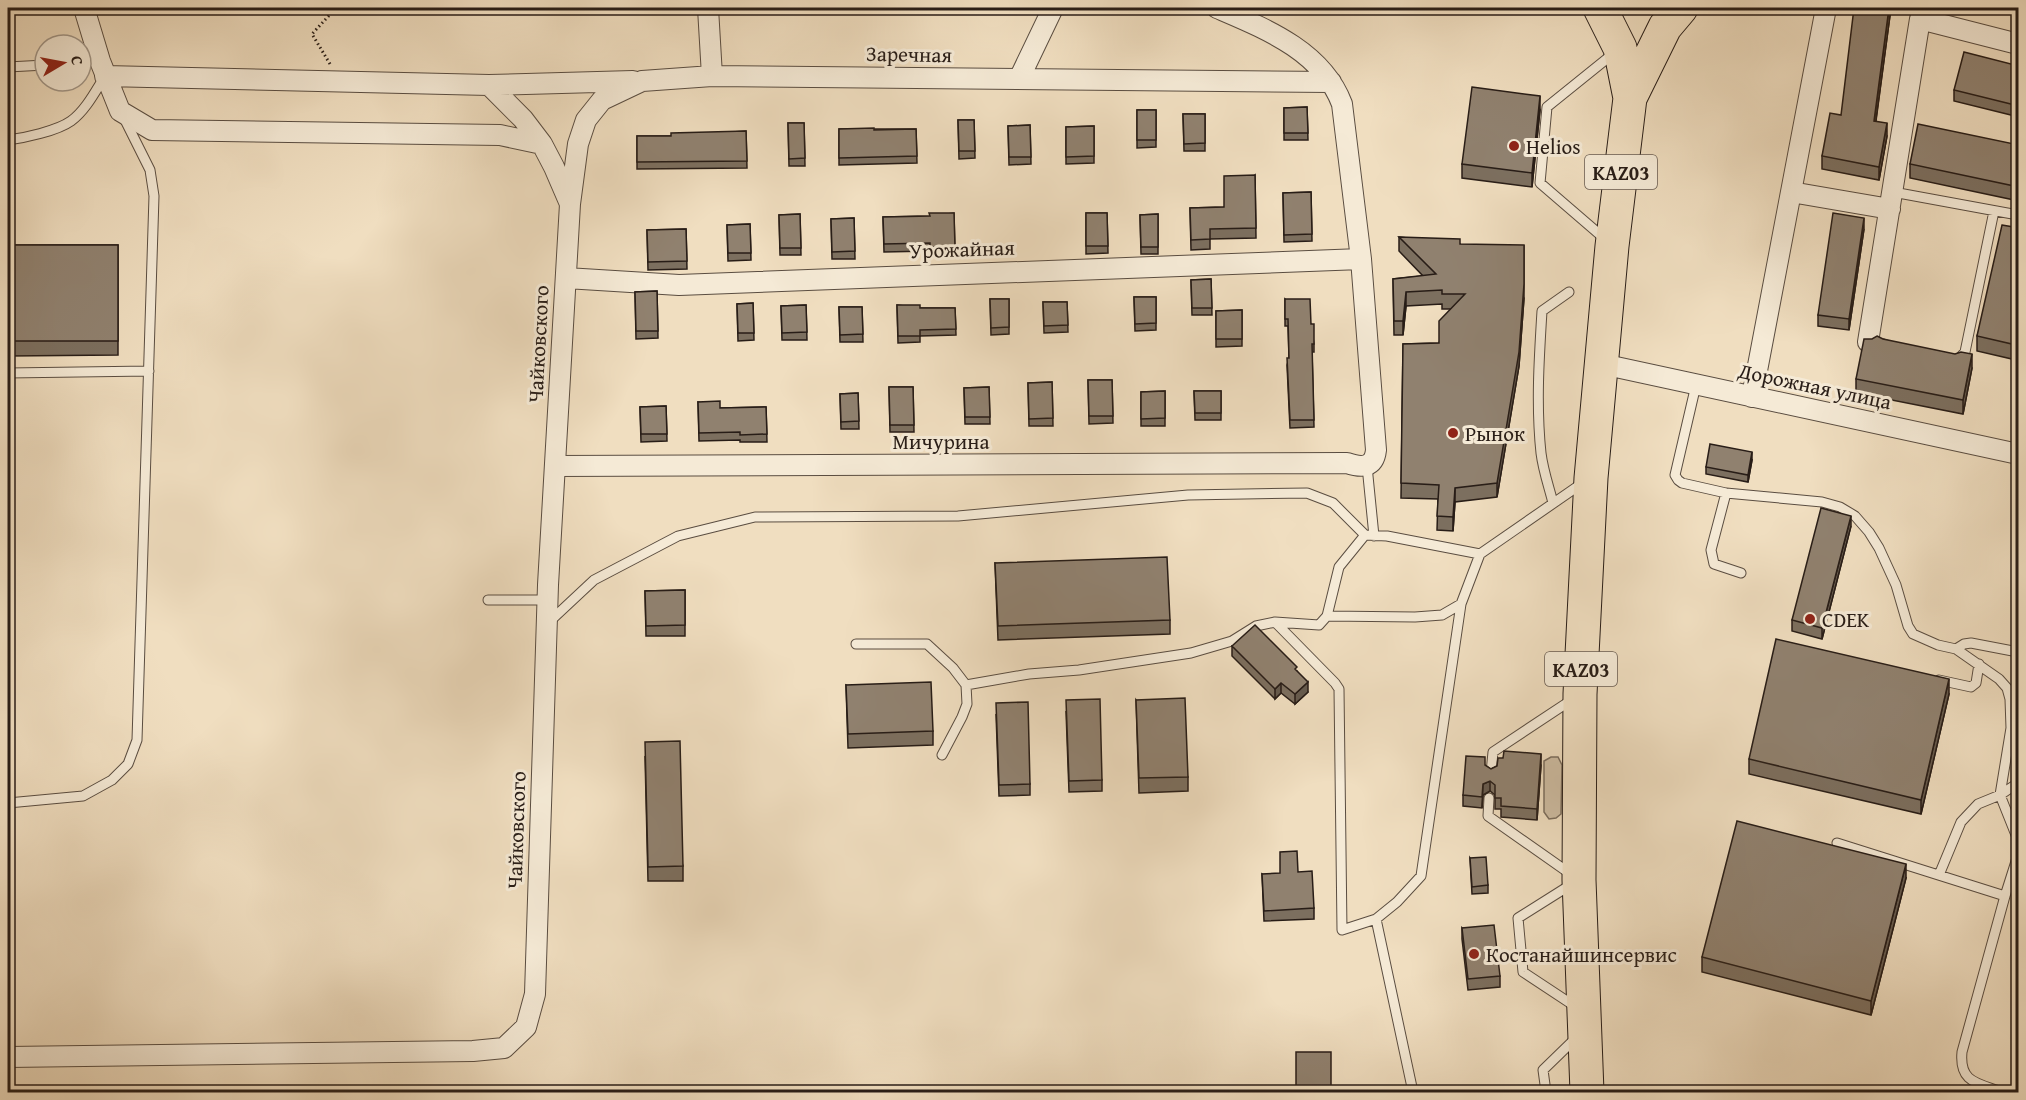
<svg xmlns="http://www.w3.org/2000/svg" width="2026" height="1100" viewBox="0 0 2026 1100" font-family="'Gentium Book Plus',serif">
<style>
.green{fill:#cebda3;stroke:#7b6d5d;stroke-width:1.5}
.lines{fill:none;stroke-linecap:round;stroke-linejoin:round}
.lane-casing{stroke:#5a4d41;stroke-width:11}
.street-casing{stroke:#5a4d41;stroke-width:22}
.highway-casing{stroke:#281d17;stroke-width:35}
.path{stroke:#281d17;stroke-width:3;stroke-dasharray:1.5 3;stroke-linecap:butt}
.lane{stroke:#f5ead6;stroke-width:9}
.street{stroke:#f5ead6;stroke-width:20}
.highway{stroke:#f0dec0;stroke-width:33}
.wall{fill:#7c6f5f;stroke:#281d17;stroke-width:1.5}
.shaded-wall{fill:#655a4e;stroke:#281d17;stroke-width:1.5}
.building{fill:#90816f;stroke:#281d17;stroke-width:1.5}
.poi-dot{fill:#8f2418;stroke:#f5ead6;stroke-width:2}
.labels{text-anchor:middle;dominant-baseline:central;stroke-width:6;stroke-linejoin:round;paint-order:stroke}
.shield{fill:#f5ead6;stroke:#665a50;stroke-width:1.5}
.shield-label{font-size:20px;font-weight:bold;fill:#281d17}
.street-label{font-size:21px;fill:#281d17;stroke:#f5ead6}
.poi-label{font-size:21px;fill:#281d17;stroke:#f5ead6;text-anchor:start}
</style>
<rect width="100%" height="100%" fill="#f0dec0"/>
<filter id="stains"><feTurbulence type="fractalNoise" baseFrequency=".00333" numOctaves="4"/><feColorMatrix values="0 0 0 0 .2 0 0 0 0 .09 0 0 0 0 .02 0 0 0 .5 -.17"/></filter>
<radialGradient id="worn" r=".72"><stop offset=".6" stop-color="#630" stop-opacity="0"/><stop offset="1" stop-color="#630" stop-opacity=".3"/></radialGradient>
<path class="green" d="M 1551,757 L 1558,757 L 1562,765 L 1561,814 L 1556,818 L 1549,819 L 1544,812 L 1544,761 Z"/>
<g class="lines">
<defs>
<path id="lane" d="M 81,62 L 100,61
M 8,67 L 45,65
M 8,140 C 24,138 57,131 71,121 C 86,110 96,90 105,76
M 1893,192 L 2018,215
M 1605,239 L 1540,183 L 1547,107 L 1614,53
M 1956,362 L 1965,352 L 1994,211
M 8,373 L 149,371
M 1696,385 L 1675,475 L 1678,480 L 1682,483 L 1726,493 L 1822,502 L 1840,507 L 1855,516 L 1869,532 L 1879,548 L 1896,585 L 1908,626 L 1913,634 L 1938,645 L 1956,649 L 1999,679 L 2007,688 L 2010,699 L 2011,728 L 2000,795 L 2018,840
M 1367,466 L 1374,536
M 1726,493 L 1711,550 L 1714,564 L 1741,573
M 1553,503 C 1549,487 1543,470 1541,453 C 1536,406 1539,359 1542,311 L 1569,292
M 488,600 L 547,600
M 1327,616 L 1415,617 L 1442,615 L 1461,604
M 1275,622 L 1335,683 L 1339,689 L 1342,930 L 1376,919 L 1397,902 L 1421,876 L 1461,604 L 1480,554 L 1584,482
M 548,623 L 594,580 L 678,536 L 755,517 L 958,516 L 1188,495 L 1307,493 L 1333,503 L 1365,535
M 856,644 L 927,644 L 953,668 L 966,685 L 1029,674 L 1079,670 L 1191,653 L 1232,641 L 1256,626 L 1275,622 L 1319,625 L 1327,616 L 1339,567 L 1365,535 L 1387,536 L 1480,554
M 1956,649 L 1964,644 L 1971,643 L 2018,652
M 1939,680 L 1971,687 L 1976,683 L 1979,664
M 942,755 L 962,717 L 967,704 L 966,685
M 1491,773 L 1493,752 L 1573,699
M 1489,798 L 1488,816 L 1572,875
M 8,803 L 83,796 L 112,780 L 128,764 L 137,740 L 154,196 L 150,170 L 124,118
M 1837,843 L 2005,896
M 1939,875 L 1961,822 L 1978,804 L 2000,795 L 2018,783
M 1572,884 L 1518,918 L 1523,972 L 1576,1007
M 1376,919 L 1413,1092
M 1546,1092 L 1543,1070 L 1577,1037
M 2002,1092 C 1978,1083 1959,1083 1962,1052 L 2005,896 L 2018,855"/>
<path id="street" d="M 708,8 L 712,76
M 105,76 L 489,85 L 523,119 L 542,144
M 1019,79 L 1053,8
M 489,85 L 633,81
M 1791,192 L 1890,209
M 570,204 L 578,144 L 586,120 L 602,100 L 642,81 L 712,76 L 1331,82
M 566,278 L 679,285 L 1361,259
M 1868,342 L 1920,19 L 2018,44
M 1602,364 L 2018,454
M 1752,397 L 1826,8
M 555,466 L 1347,463 C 1362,468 1374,468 1376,450 L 1361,259 L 1342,104 C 1322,51 1266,29 1217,8
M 8,1057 L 473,1051 L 504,1048 L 526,1027 L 535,994 L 548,585 L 570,204 L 554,167 L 542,144 L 500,135 L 152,130 L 120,111 L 100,61 L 84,8"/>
<path id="highway" d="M 1600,8 L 1620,48 L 1630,98
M 1587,1092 L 1579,880 L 1580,694 L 1591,478 L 1612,246 L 1630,98 L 1665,27 L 1681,8"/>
</defs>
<use href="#lane" class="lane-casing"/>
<use href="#street" class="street-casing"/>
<use href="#highway" class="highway-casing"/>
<path class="path" d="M 330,64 L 312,34 L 336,8"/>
<use href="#lane" class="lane"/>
<use href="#street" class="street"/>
<use href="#highway" class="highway"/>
</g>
<path class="wall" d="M 1891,8 L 1876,121 L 1887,136 L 1879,180 L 1822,169 L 1822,156 Z
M 2019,66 L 2019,117 L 1954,101 L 1954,90 Z
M 1307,107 L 1308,140 L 1284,140 L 1284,108 Z
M 1137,110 L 1156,110 L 1156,147 L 1137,148 Z
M 1540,110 L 1532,187 L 1462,178 L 1462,164 Z
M 1183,114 L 1205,114 L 1205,151 L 1184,151 Z
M 958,120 L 974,120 L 975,158 L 959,159 Z
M 788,123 L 804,123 L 805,166 L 789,166 Z
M 1030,125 L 1031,164 L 1009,165 L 1008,126 Z
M 1094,126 L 1094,163 L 1066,164 L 1066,127 Z
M 839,129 L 916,129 L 917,163 L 839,165 Z
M 746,131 L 747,168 L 637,169 L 637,136 L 671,136 Z
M 2019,145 L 2019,201 L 1910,178 L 1910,164 Z
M 1255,175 L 1256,238 L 1210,239 L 1210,249 L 1191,250 L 1190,208 L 1224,207 Z
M 1311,192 L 1312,241 L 1284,242 L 1283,193 Z
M 954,213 L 955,254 L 930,255 L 930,251 L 884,252 L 883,217 L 930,216 Z
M 1086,213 L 1107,213 L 1108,253 L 1086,254 Z
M 800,214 L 801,255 L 780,255 L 779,215 Z
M 1158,214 L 1158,254 L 1141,254 L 1140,215 Z
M 854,218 L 855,259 L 832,259 L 831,219 Z
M 750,224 L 751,260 L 728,261 L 727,225 Z
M 2019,228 L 2019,330 L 2012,359 L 1977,351 L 1977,336 Z
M 686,229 L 687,269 L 648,270 L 647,230 Z
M 1864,229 L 1849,330 L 1818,326 L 1818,315 Z
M 1399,237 L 1460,244 L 1524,298 L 1519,366 L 1497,497 L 1455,502 L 1453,531 L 1437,530 L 1438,499 L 1401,498 L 1403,344 L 1439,343 L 1451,309 L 1442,309 L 1442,304 L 1406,306 L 1403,335 L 1394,335 L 1393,279 L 1423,276 L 1399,251 Z
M 8,245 L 118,245 L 118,355 L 8,356 Z
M 1211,279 L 1212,315 L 1192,315 L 1191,280 Z
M 657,291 L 658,338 L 636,339 L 635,292 Z
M 1134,297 L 1156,297 L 1156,330 L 1135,331 Z
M 990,299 L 1009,299 L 1009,334 L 991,335 Z
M 1285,299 L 1311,324 L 1314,344 L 1314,352 L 1312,352 L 1314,427 L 1290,428 L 1287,365 L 1289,358 L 1288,326 L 1285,326 Z
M 1043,302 L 1067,302 L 1068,332 L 1044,333 Z
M 753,303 L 754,340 L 738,341 L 737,304 Z
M 806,305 L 807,340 L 782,340 L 781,306 Z
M 897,305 L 920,308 L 955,308 L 956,335 L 920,336 L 920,342 L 898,343 Z
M 839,307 L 862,307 L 863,342 L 840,342 Z
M 1242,310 L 1242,346 L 1216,347 L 1216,311 Z
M 1883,339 L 1972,368 L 1963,414 L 1856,393 L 1856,379 Z
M 1088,380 L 1112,380 L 1113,423 L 1089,424 Z
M 1052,382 L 1053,426 L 1029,426 L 1028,383 Z
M 889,387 L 913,387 L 914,432 L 890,432 Z
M 989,387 L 990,424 L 965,424 L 964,388 Z
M 1165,391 L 1165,426 L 1141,426 L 1141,392 Z
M 1194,391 L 1221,391 L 1221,420 L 1195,420 Z
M 858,393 L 859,429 L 841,429 L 840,394 Z
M 698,402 L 720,408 L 766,407 L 767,442 L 740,442 L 740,440 L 699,441 Z
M 666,406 L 667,441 L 641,442 L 640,407 Z
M 1752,460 L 1748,482 L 1706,474 L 1706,467 Z
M 1851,526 L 1822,639 L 1792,631 L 1792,620 Z
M 995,563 L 1170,620 L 1170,634 L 998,640 Z
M 685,590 L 685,636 L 646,636 L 645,591 Z
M 1232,646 L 1297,671 L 1308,692 L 1295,704 L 1281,693 L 1275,699 L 1232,656 Z
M 846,685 L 933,731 L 933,745 L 848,748 Z
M 1949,694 L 1921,814 L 1749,774 L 1749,759 Z
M 1136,700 L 1188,777 L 1188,791 L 1139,793 Z
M 1066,711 L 1102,780 L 1102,791 L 1069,792 Z
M 996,714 L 1030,784 L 1030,795 L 999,796 Z
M 645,756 L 683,866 L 683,881 L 648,881 Z
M 1503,758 L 1541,765 L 1537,820 L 1501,817 L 1501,809 L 1495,809 L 1495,795 L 1490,791 L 1483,795 L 1482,808 L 1463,806 L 1463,795 L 1485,765 L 1491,769 L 1497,766 Z
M 1470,858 L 1488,885 L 1488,893 L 1472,894 Z
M 1262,874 L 1314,908 L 1314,919 L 1264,921 Z
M 1906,878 L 1871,1015 L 1702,972 L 1702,957 Z
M 1462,928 L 1500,976 L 1500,987 L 1468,990 L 1462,939 Z"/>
<path class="shaded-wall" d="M 1889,8 L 1891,8 L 1874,134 L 1874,121 Z
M 1540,96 L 1540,110 L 1532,187 L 1532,173 Z
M 1887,123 L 1887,136 L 1879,180 L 1879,167 Z
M 1864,218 L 1864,229 L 1849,330 L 1849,319 Z
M 1524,245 L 1524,298 L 1519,366 L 1497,497 L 1497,483 Z
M 1406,292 L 1406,306 L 1403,335 L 1403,321 Z
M 2019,316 L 2019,330 L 2012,359 L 2012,344 Z
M 1972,354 L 1972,368 L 1963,414 L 1963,400 Z
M 1752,452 L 1752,460 L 1748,482 L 1748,475 Z
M 1455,488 L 1455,502 L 1453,531 L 1453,517 Z
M 1851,516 L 1851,526 L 1822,639 L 1822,628 Z
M 1949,679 L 1949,694 L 1921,814 L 1921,800 Z
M 1308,682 L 1308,692 L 1295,704 L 1295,694 Z
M 1281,683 L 1281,693 L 1275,699 L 1275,689 Z
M 1541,754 L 1541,765 L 1537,820 L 1537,809 Z
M 1490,781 L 1490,791 L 1483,795 L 1482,808 L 1483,784 Z
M 1906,864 L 1906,878 L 1871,1015 L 1871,1001 Z"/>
<path class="building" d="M 1854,8 L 1889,8 L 1874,121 L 1887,123 L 1879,167 L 1822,156 L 1830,113 L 1841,115 Z
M 1964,52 L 2019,66 L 2019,106 L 1954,90 Z
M 1472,87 L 1540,96 L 1532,173 L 1462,164 Z
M 1307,107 L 1308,133 L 1284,133 L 1284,108 Z
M 1137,110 L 1156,110 L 1156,140 L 1137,140 Z
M 1183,114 L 1205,114 L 1205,143 L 1184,144 Z
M 958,120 L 974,120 L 975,151 L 959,151 Z
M 788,123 L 804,123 L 805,158 L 789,159 Z
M 1918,124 L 2019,145 L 2019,187 L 1910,164 Z
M 1030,125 L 1031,157 L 1009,157 L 1008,126 Z
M 1094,126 L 1094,156 L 1066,157 L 1066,127 Z
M 874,128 L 874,130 L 916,129 L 917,156 L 839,158 L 839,129 Z
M 746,131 L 747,161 L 637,162 L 637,136 L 671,136 L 671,133 Z
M 1255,175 L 1256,228 L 1210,229 L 1210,239 L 1191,240 L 1190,208 L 1224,207 L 1224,176 Z
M 1311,192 L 1312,234 L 1284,235 L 1283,193 Z
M 929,213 L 954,213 L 955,247 L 930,247 L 930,243 L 884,244 L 883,217 L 930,216 Z
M 1086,213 L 1107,213 L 1108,246 L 1086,246 Z
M 1833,213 L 1864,218 L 1849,319 L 1818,315 Z
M 800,214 L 801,248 L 780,248 L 779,215 Z
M 1158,214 L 1158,247 L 1141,247 L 1140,215 Z
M 854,218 L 855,251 L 832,252 L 831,219 Z
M 750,224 L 751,253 L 728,253 L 727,225 Z
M 2002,225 L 2019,228 L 2019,316 L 2012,344 L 1977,336 Z
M 686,229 L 687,261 L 648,262 L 647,230 Z
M 1399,237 L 1460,239 L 1460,244 L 1524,245 L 1524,284 L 1519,352 L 1497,483 L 1455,488 L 1453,517 L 1437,516 L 1439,485 L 1401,483 L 1403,344 L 1439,343 L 1439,321 L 1465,294 L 1442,294 L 1442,290 L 1406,292 L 1403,321 L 1394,321 L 1393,279 L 1436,274 Z
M 8,245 L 118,245 L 118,341 L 8,341 Z
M 1211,279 L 1212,308 L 1192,308 L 1191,280 Z
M 657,291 L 658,331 L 636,331 L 635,292 Z
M 1134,297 L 1156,297 L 1156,323 L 1135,324 Z
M 990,299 L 1009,299 L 1009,327 L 991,328 Z
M 1285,299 L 1310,299 L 1311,324 L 1314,324 L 1314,344 L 1312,344 L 1314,420 L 1290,420 L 1287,358 L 1289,358 L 1288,319 L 1285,319 Z
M 1043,302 L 1067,302 L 1068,325 L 1044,326 Z
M 753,303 L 754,333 L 738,333 L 737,304 Z
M 806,305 L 807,332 L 782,333 L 781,306 Z
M 897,305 L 920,305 L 920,308 L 955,308 L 956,329 L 920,330 L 920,336 L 898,336 Z
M 839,307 L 862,307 L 863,334 L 840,335 Z
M 1242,310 L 1242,339 L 1216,339 L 1216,311 Z
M 1877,336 L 1883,339 L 1955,354 L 1961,352 L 1972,354 L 1963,400 L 1856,379 L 1864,339 L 1872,339 Z
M 1088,380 L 1112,380 L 1113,416 L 1089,416 Z
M 1052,382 L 1053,418 L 1029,419 L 1028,383 Z
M 889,387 L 913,387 L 914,425 L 890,425 Z
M 989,387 L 990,417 L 965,417 L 964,388 Z
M 1165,391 L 1165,418 L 1141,419 L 1141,392 Z
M 1194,391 L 1221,391 L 1221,413 L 1195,413 Z
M 858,393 L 859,421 L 841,422 L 840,394 Z
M 720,401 L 720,408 L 766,407 L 767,434 L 740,435 L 740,432 L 699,433 L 698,402 Z
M 666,406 L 667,434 L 641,434 L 640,407 Z
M 1710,444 L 1752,452 L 1748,475 L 1706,467 Z
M 1821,508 L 1851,516 L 1822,628 L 1792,620 Z
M 1167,557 L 1170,620 L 998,626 L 995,563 Z
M 685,590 L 685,625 L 646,626 L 645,591 Z
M 1255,625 L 1297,667 L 1295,669 L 1308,682 L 1295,694 L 1281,683 L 1275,689 L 1232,646 Z
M 1776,639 L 1949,679 L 1921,800 L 1749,759 Z
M 931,682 L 933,731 L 848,734 L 846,685 Z
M 1185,698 L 1188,777 L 1139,778 L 1136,700 Z
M 1100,699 L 1102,780 L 1069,781 L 1066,700 Z
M 1028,702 L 1030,784 L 999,785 L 996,703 Z
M 680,741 L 683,866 L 648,867 L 645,742 Z
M 1504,751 L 1541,754 L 1537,809 L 1501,806 L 1501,798 L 1495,798 L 1495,785 L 1490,781 L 1483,784 L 1482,797 L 1463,795 L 1466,756 L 1485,757 L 1485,765 L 1491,769 L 1497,766 L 1498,758 L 1503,758 Z
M 1737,821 L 1906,864 L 1871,1001 L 1702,957 Z
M 1297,851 L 1298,872 L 1312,871 L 1314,908 L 1264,911 L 1262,874 L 1280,873 L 1280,852 Z
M 1486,857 L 1488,885 L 1472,887 L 1470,858 Z
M 1494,925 L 1500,976 L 1468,979 L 1462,928 Z
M 1296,1052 L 1331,1052 L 1331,1092 L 1296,1092 Z"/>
<g class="poi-dot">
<circle cx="1514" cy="146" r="6"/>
<circle cx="1453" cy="433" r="6"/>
<circle cx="1810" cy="619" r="6"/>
<circle cx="1474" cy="954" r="6"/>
</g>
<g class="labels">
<g class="shield">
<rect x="1585" y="155" width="72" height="34" rx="4.5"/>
<rect x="1545" y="652" width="72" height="34" rx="4.5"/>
</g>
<g class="shield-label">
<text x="1621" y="172">KАZ03</text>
<text x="1581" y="669">KАZ03</text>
</g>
<g class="street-label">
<text transform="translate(909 54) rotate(1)">Заречная</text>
<text transform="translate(962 249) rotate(-2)">Урожайная</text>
<text transform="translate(538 344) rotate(-87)">Чайковского</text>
<text transform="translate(1815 386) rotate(12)">Дорожная улица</text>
<text x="941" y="441">Мичурина</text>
<text transform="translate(516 830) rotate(-88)">Чайковского</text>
</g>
<g class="poi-label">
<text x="1526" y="146">Helios</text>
<text x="1465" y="433">Рынок</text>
<text x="1822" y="619">CDEK</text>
<text x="1486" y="954">Костанайшинсервис</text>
</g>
</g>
<rect width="2026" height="1100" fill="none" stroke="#f0dec0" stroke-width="30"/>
<rect x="9" y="9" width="2008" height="1082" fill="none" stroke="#281d17" stroke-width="3"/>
<rect x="15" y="15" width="1996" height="1070" fill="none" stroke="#281d17" stroke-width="1.5"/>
<g transform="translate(63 63) rotate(80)"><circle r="28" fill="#f5ead6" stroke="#a3988a" stroke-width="1.5"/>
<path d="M0-4.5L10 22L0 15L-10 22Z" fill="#8f2418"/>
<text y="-9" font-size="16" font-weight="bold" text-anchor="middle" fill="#281d17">С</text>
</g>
<rect width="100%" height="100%" filter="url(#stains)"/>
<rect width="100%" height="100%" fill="url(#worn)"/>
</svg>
